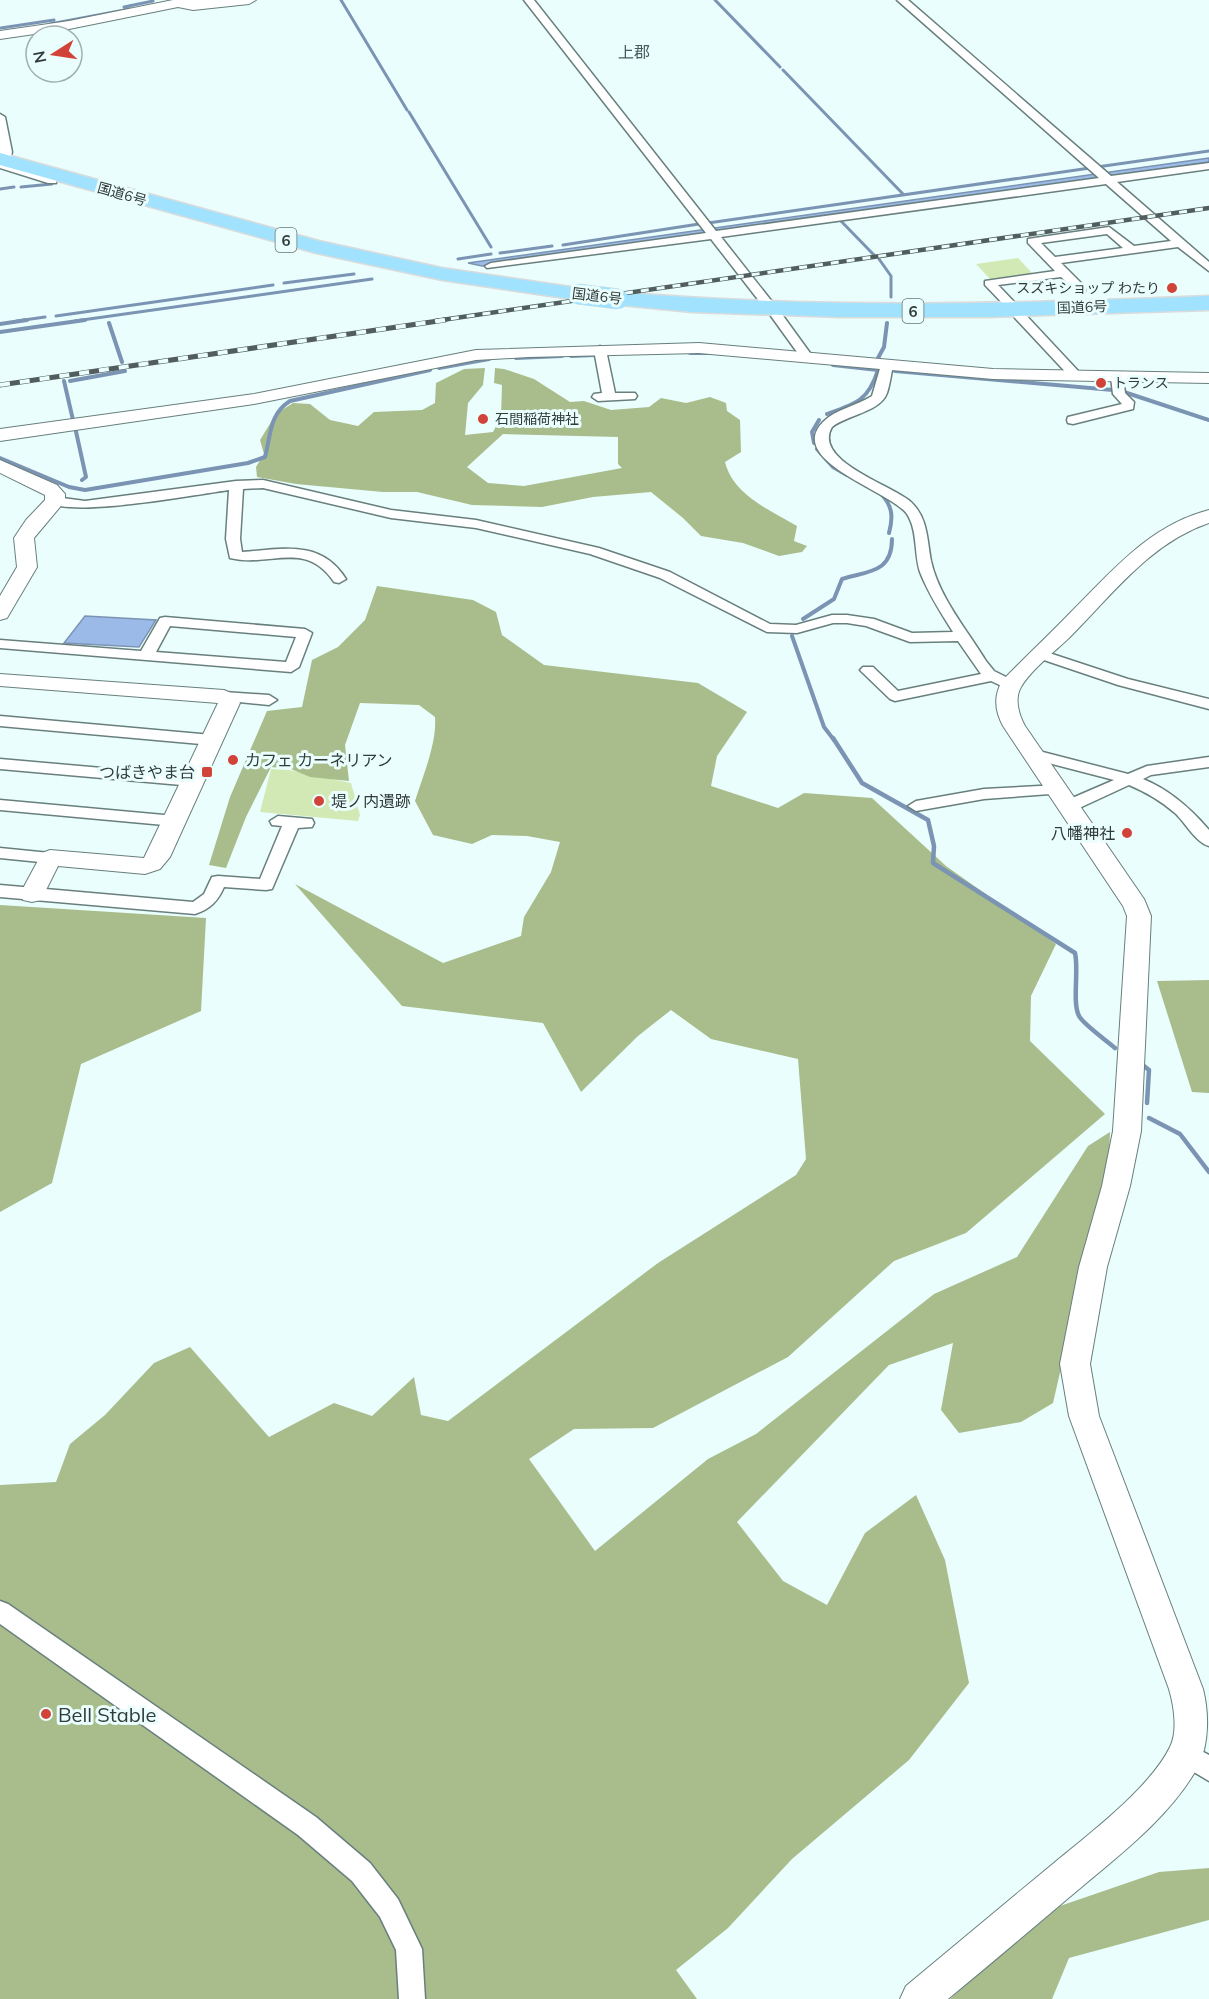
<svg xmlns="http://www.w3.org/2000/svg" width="1209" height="1999" viewBox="0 0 1209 1999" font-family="Mulish,'Noto Sans JP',sans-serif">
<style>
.green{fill:#d2e9b6}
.forest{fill:#a8bd8b;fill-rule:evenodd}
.water{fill:#9cbae7;stroke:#7c94b3;stroke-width:1.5}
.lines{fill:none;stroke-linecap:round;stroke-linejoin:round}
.stream-far2{stroke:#7c94b3;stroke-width:3}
.stream-far1{stroke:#7c94b3;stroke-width:4}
.stream{stroke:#7c94b3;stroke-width:4.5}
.street-casing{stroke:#687f7e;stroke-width:3}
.secondary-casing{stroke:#687f7e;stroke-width:2}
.highway-casing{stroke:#dadcdc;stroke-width:3}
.street{fill:#fff;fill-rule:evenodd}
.secondary{fill:#fff;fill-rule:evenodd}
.highway{fill:#a1e2fe;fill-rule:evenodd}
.rail-far1-casing{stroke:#525e5d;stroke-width:4.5}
.rail-casing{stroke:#525e5d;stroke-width:5}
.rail-far1{stroke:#eafefd;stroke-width:3;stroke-dasharray:8;stroke-linecap:butt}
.rail{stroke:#eafefd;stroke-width:4;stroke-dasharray:10;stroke-linecap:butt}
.highway-bridge-casing{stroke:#dadcdc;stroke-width:21;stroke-linecap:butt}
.highway-bridge{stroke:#a1e2fe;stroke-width:20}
.poi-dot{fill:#d14338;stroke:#eafefd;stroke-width:2}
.labels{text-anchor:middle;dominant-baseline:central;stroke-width:6;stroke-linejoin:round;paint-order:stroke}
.far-street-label{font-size:14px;fill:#313b3a;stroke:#eafefd}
.far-poi-label{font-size:14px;fill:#313b3a;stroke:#eafefd;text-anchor:start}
.shield{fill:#eafefd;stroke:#687674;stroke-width:1.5}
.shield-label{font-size:15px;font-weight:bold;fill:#313b3a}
.far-quarter-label{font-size:16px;fill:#475c5c;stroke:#eafefd}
.poi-label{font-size:16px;fill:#313b3a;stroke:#eafefd;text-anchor:start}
.near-poi-label{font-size:20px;fill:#313b3a;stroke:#eafefd;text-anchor:start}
</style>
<rect width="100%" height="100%" fill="#eafefd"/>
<path class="green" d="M 1018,258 L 1033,274 L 991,280 L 976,264 Z
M 271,769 L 289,770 L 351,783 L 360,815 L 358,821 L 260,812 Z"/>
<path class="forest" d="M 485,368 L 483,385 L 468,403 L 465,435 L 493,432 L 501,417 L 502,385 L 494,383 L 495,368 L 504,369 L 534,379 L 570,402 L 584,401 L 611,410 L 649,407 L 661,398 L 686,403 L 710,397 L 726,403 L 727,411 L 740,420 L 741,452 L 725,462 C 733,495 770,510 797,526 L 794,541 L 807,546 L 802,552 L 779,556 L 743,543 L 701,536 L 683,518 L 651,492 L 593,497 L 542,507 L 472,505 L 417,492 L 383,492 L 296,484 L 257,477 L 256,467 L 264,454 L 260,440 L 276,414 L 293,403 L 310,404 L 330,420 L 358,426 L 374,412 L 422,410 L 435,403 L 436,383 L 464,369 ZM 503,434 L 618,437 L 618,464 L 622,468 L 524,486 L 488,483 L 467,467 Z
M 377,586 L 473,600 L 496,612 L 502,635 L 544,665 L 698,683 L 747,712 L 717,756 L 711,786 L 778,808 L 804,793 L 872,798 L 946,866 L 1056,944 L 1031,996 L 1030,1041 L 1105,1114 L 966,1233 L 894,1261 L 788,1357 L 653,1428 L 574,1429 L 529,1459 L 595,1551 L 708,1459 L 756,1434 L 934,1294 L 1017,1257 L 1088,1146 L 1110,1132 L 1109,1160 L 1053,1403 L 1021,1422 L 959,1433 L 941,1410 L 953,1343 L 889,1365 L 737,1522 L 783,1581 L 827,1605 L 865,1533 L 916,1495 L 945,1560 L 969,1683 L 909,1760 L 792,1859 L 728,1928 L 676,1970 L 697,1999 L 0,1999 L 0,1485 L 56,1482 L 70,1444 L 105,1415 L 154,1363 L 190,1347 L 269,1437 L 334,1403 L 372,1416 L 414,1377 L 421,1415 L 448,1421 L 658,1263 L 796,1175 L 806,1159 L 798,1059 L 711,1039 L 671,1010 L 638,1036 L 581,1092 L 543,1023 L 402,1006 L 295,884 L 443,963 L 521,936 L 524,917 L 551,872 L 560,842 L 527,836 L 492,835 L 472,844 L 433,835 L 415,801 C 423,775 437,744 435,717 L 419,705 L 360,703 L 345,745 L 349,781 L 310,777 L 291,769 L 271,767 L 246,817 L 226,868 L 209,865 L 230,797 L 267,711 L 302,707 L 312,660 L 338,647 L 365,620 Z
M 0,905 L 206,918 L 201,1011 L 81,1064 L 52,1183 L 0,1212 Z
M 1209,980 L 1209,1093 L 1192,1092 L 1157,981 Z
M 1209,1868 L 1209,1920 L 1069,1958 L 1052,1999 L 950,1999 L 1057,1907 L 1159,1872 Z"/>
<path class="water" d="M 1209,158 L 1209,162 L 560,255 L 482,266 L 468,263 Z
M 85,616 L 156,620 L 139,647 L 64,643 Z"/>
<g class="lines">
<path class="stream-far2" d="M 341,0 L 407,110
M 715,0 L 780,67
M 124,7 L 153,1
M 50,24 L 130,9
M 1,28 L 54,20
M 783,70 L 903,194
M 409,112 L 491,247
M 1097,167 L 1209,151
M 21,187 L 52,184
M 0,189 L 14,187
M 839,219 L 874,255
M 708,223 L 1090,168
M 563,245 L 699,224
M 500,253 L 552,246
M 458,259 L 491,254
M 879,259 L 891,276 L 891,297
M 284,283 L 354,274
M 56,316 L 273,285
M 17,321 L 45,317
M 75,321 L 372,279"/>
<path class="stream-far1" d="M 109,323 L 122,362
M 0,324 L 27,320
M 0,332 L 85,320
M 690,353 L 708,353
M 571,356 L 595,355
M 516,358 L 562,356
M 878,358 L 884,347 L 887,323
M 439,368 L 489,359
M 895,371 L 1113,390
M 64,381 L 73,420
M 70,381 L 125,371
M 1124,392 L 1209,420
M 827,414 C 856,404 868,401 878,370 L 833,365
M 75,427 L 86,477 L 82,480
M 814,443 L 812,432 L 819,420
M 817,449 L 833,467 L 847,475
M 0,458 L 69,487 L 85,490 L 248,463 L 265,457 C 271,435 269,414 290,401 L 430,370
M 882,495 C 893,507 893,518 889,533
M 803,619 L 834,599 L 842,579 C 868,571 892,573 892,539
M 792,636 L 824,727 L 834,740"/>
<path class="stream" d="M 833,738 L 862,783 L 928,820 L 934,846 L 933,863 L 1075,953 C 1079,970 1072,1003 1079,1016 C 1084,1025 1106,1040 1115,1048
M 1144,1066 L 1149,1070 L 1147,1103
M 1149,1118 L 1180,1134 L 1209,1172"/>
<defs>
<path id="street" d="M 524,0 L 534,0 L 716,231 L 1099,178 L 897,0 L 908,0 L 1111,176 L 1209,163 L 1209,169 L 1117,182 L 1209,262 L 1209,271 L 1178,247 L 1061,263 L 1085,287 L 1085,291 L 1077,291 L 1061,277 L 998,285 L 1018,306 L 1016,309 L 1008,309 L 985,285 L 985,281 L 1055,271 L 1028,243 L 1028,239 L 1109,227 L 1134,246 L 1171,241 L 1106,184 L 721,237 L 773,303 L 767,307 L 763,306 L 711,239 L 487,268 L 485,266 L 491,263 L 706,233 ZM 1107,234 L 1123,248 L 1055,257 L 1041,243 Z
M 0,114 L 5,117 L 12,152 L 10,160 L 5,163 L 56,179 L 56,183 L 48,183 L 0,168 Z
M 1019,311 L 1023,312 L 1080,373 L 1082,376 L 1080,379 L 1072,379 L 1015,318 L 1013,315 Z
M 777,312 L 781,313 L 810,353 L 812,356 L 810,359 L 802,359 L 771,316 Z
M 600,346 L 606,350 L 615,393 L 635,393 L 637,396 L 635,399 L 598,401 L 592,397 L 594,394 L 602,393 L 594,350 Z
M 887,361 L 893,365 C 891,374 890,384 887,393 C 880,412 847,415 832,427 C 812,461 892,485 911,502 C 928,518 927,540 931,561 C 939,597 967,630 986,661 L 994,671 L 1016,682 L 1019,685 L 1016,688 L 1006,688 L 991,681 L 895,701 L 890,699 L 863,673 L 860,670 L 863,667 L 873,667 L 898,691 L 981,674 L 958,641 L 910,642 L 866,626 L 847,623 L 833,623 L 797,633 L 767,632 L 660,578 L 590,554 L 476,528 L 391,518 L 263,488 L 243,489 L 240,539 L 242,552 C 282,549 321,539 346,579 L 339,583 L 334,582 C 305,539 270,568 230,558 L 226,539 L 229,490 C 199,494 66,519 48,501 L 55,497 L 85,501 L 236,481 L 263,480 L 391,510 L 476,520 L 599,548 L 670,572 L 770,624 L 796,625 L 832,615 L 847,615 L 874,619 L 912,633 L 953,632 C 941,613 928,593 920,572 C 914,554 918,531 907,514 C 891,491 785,461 823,422 C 836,409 856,406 872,396 L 881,365 Z
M 1117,373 L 1123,377 L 1125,393 L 1134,402 L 1133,409 L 1073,424 L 1068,423 L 1067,420 L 1068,417 L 1122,404 L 1113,394 L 1111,377 Z
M 165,617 L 305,629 L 312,633 L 299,667 L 291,672 L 0,648 L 0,640 L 141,651 L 160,618 ZM 170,626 L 296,637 L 286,662 L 156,652 Z
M 1040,650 L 1128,679 L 1209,699 L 1209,709 L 1118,685 L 1035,657 L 1033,654 Z
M 224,692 L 269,695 L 277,700 L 269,705 L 219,700 L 216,697 Z
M 0,716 L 212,735 L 220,740 L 212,745 L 0,726 Z
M 1035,750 L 1128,774 L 1147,766 L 1209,757 L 1209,767 L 1151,775 L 1143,779 C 1170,790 1190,808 1209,830 L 1209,846 C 1196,843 1185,822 1175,813 C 1161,801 1146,792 1129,785 L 1075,810 L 1063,810 L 1061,806 L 1063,802 L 1114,780 L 1029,758 L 1027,755 Z
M 0,759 L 193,776 L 201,781 L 193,786 L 0,769 Z
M 1058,785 L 1066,790 L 1064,793 L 984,799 L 916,811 L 908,806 L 916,801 L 984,789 Z
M 0,800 L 175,816 L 183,821 L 175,826 L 0,810 Z
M 278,816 L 312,819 L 314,823 L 312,827 L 298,828 L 272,889 L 266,890 L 224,887 C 218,901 210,909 195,914 L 0,897 L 0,885 L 193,902 L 204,894 L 212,877 L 218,876 L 260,879 L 282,826 L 272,825 L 270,821 Z
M 0,848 L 50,853 L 56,854 L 58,858 L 56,862 L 50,863 L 0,858 Z
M 0,1601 L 8,1604 L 316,1817 L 370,1863 L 398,1899 L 422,1949 L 425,1999 L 399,1999 L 396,1950 L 380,1917 L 352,1881 L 298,1835 L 0,1624 Z
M 1186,1743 L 1209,1755 L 1209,1781 L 1177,1762 L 1174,1754 L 1177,1746 Z"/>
<path id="secondary" d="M 173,0 L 256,0 L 249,4 L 193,10 L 178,7 L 69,29 L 0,39 L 0,31 L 69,21 Z
M 699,343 L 993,369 L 1209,373 L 1209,383 L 993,379 L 699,353 L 528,357 L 476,360 L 254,404 L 0,441 L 0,429 L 254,394 L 476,350 Z
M 0,460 L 57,485 L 65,494 L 65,501 L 34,538 L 37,567 L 7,618 L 0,620 L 0,596 L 17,567 L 14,538 L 26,520 L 45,500 L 45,495 L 0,473 Z
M 1209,510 L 1209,523 C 1150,543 1112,595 1069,638 C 1055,651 1031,670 1021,687 C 1014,699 1019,715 1025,726 L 1144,899 L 1151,916 L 1141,1131 L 1130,1186 L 1107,1267 L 1090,1364 L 1099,1416 L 1203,1689 C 1209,1713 1209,1742 1199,1765 C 1171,1816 1122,1853 1078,1890 C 1035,1926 992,1963 948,1999 L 900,1999 L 906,1986 C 955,1945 1004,1904 1054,1863 C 1089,1834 1150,1788 1170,1747 C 1178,1731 1174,1706 1169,1689 L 1069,1416 L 1060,1364 L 1079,1267 L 1102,1186 L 1113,1131 L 1127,916 L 1123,906 L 1003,726 C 995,711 993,695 1003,680 C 1025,657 1049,635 1071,612 C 1112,571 1150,525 1209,510 Z
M 0,674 L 224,690 C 232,693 235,696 240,703 L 170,857 L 160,869 L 145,874 L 58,866 L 41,900 L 32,902 L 23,900 L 20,894 L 42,853 L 50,850 L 144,858 L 218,703 L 0,686 Z"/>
<path id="highway" d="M 0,153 L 319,241 L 442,268 L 578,288 L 586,289 L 589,294 L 586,299 L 578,300 L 442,280 L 316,253 L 0,165 Z
M 618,292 C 815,309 1012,304 1209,296 L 1209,310 L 987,317 L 840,317 L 692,312 L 610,304 L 607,299 L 610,294 Z"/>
</defs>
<use href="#street" class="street-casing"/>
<use href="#secondary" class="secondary-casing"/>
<use href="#highway" class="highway-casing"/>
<use href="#street" class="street"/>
<use href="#secondary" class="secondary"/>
<use href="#highway" class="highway"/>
<defs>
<path id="rail-far1" d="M 435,321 L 1209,208"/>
<path id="rail" d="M 0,385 L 445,320"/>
</defs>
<use href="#rail-far1" class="rail-far1-casing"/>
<use href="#rail" class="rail-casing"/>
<use href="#rail-far1" class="rail-far1"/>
<use href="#rail" class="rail"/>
<defs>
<path id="highway-bridge" d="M 578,294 L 618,299"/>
</defs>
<use href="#highway-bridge" class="highway-bridge-casing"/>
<use href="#highway-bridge" class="highway-bridge"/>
</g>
<g class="poi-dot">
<circle cx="1172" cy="288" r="6"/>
<circle cx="1101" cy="383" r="6"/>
<circle cx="483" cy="419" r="6"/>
<circle cx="233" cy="760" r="6"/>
<rect x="201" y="766" width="12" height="12" rx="3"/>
<circle cx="319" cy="801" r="6"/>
<circle cx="1127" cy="833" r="6"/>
<circle cx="46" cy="1714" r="6"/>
</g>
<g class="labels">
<g class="far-street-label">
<text transform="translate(122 194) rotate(16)">国道6号</text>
<text transform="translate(597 296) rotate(7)">国道6号</text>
<text transform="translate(1082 307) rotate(-2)">国道6号</text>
</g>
<g class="far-poi-label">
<text x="1160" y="288" text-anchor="end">スズキショップ わたり</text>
<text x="1113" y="383">トランス</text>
<text x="495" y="419">石間稲荷神社</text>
</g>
<g class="shield">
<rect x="275.5" y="228" width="21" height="24" rx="4.5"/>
<rect x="902.5" y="299" width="21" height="24" rx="4.5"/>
</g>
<g class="shield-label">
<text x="286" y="240">6</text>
<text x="913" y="311">6</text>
</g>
<g class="far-quarter-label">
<text x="634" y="52">上郡</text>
</g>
<g class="poi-label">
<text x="245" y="760">カフェ カーネリアン</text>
<text x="195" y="772" text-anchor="end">つばきやま台</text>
<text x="331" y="801">堤ノ内遺跡</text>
<text x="1115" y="833" text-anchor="end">八幡神社</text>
</g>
<g class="near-poi-label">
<text x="58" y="1714">Bell Stable</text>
</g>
</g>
<g transform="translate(54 54) rotate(258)"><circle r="28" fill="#eafefd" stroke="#a0b0af" stroke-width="1.5"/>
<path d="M0-4.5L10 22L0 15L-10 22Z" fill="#d14338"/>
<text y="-9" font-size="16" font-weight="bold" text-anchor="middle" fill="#313b3a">N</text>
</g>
</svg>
